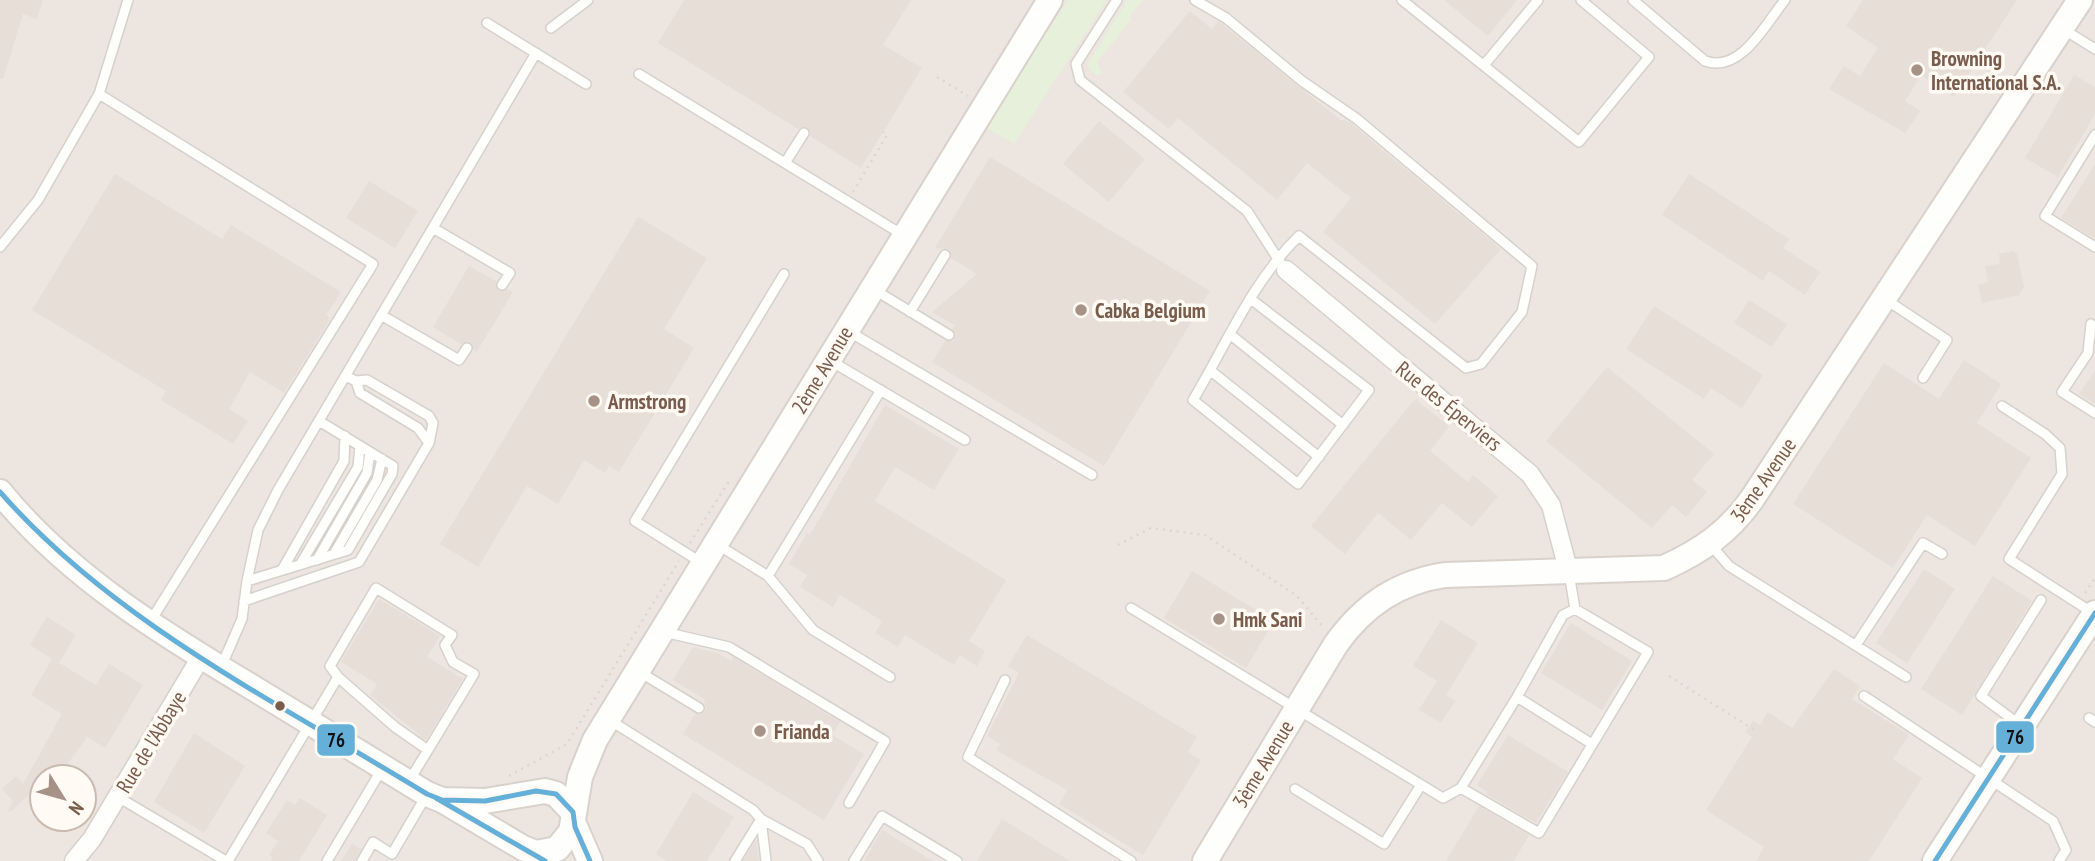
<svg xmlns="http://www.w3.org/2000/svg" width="2095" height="861" viewBox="0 0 2095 861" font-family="'PT Sans Narrow',sans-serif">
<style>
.industrial{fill:#ede5e0;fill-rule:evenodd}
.green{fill:#e7f0db}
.building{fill:#e6ded7}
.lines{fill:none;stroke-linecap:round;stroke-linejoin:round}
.lane-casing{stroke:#d7d1cb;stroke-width:12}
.street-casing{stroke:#d7d1cb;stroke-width:21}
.secondary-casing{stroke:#d9d2cb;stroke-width:28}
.path{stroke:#dcd5d0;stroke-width:2.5;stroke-dasharray:2 5;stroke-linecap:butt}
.lane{stroke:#fefefd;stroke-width:9}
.street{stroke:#fefefd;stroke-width:18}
.secondary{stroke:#fefefd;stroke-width:24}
.bus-1-casing{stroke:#fffaf3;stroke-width:10}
.bus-1{stroke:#65b0d9;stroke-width:5}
.poi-dot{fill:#a69286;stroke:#fffaf3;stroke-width:2.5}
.bus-dot{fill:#7a5c4d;stroke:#fffaf3;stroke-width:2.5}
.labels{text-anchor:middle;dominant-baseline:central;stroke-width:7;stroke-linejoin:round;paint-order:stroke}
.poi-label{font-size:21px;font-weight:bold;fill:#7a5c4d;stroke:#fffaf3;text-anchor:start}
.street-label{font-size:21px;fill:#7a5c4d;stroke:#fffaf3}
.line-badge{stroke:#fffaf3;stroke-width:2.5}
.pale-badge-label{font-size:19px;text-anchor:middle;font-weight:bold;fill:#111}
</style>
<rect width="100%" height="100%" fill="#f9f5f0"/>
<path class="industrial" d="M 0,0 L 2095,0 L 2095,861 L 0,861 ZM 42,777 L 84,777 L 84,819 L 42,819 Z"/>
<path class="green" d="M 1068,0 L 1107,0 L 1014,144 L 985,127 Z
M 1127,0 L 1143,0 L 1130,16 L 1131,20 L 1097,62 L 1102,74 L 1096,75 L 1088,67 L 1089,62 Z"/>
<path class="building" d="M 0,0 L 43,0 L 37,19 L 23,14 L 3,79 L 0,79 Z
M 684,0 L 911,0 L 883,45 L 922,68 L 861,168 L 810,136 L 807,127 L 798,129 L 658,43 Z
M 1444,0 L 1517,0 L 1488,36 Z
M 1863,0 L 2017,0 L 1954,97 L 1921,75 L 1905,101 L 1920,111 L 1905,133 L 1829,89 L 1844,66 L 1860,76 L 1878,48 L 1846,26 Z
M 1190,11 L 1212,29 L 1218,21 L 1222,24 L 1298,86 L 1342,121 L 1344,119 L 1353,125 L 1501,249 L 1435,324 L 1323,232 L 1351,198 L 1307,163 L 1277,200 L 1178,118 L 1169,129 L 1123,92 Z
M 2074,75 L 2095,87 L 2095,114 L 2058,177 L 2025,158 Z
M 1099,121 L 1145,159 L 1109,202 L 1063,164 Z
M 990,157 L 1210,291 L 1104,466 L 932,362 L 945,341 L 953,341 L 956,334 L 952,329 L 955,325 L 932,312 L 977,274 L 951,258 L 949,249 L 935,248 Z
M 2095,164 L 2095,239 L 2061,218 Z
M 115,174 L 222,239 L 231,225 L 341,292 L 326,315 L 331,318 L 284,393 L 250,372 L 229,409 L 248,421 L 233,444 L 161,400 L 166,391 L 32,310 Z
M 1689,174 L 1789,239 L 1783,248 L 1820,272 L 1805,295 L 1769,271 L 1763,281 L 1662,215 Z
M 369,181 L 418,211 L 395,248 L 346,218 Z
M 638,217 L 707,258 L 664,329 L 694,348 L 619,472 L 609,466 L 605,473 L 584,460 L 558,504 L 527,486 L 478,567 L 440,544 Z
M 2013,251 L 2017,254 L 2024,287 L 2019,295 L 1982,303 L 1978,285 L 1988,282 L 1985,266 L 2000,264 L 1999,254 Z
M 469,266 L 496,281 L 499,291 L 508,289 L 513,292 L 476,353 L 470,342 L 461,344 L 433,327 Z
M 1749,300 L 1787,324 L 1772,347 L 1734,323 Z
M 1654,306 L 1763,375 L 1742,408 L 1711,388 L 1704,399 L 1626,349 Z
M 1964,360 L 2001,384 L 1977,423 L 2031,458 L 1975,546 L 1927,515 L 1893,568 L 1793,504 L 1884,363 L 1939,399 Z
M 1607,367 L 1714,454 L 1692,480 L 1707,492 L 1686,517 L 1672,505 L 1652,528 L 1546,441 Z
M 2095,371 L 2095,404 L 2079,394 Z
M 1415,399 L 1449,426 L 1430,451 L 1468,482 L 1473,475 L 1498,496 L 1472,527 L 1442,503 L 1411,540 L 1378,513 L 1345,554 L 1311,526 Z
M 885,405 L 959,449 L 934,490 L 895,467 L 875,501 L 1006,580 L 969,641 L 985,651 L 977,666 L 960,655 L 954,665 L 905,635 L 898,647 L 875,633 L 882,621 L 840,595 L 833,607 L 800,587 L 807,575 L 789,564 L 807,533 L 810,535 Z
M 1924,569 L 1955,589 L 1907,663 L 1876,643 Z
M 1192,571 L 1274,621 L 1246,668 L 1164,618 Z
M 1993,576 L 2032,601 L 1962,715 L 1921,689 Z
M 379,599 L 440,636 L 427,657 L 463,679 L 426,740 L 370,695 L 377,684 L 341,662 Z
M 47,617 L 76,635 L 59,663 L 96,685 L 109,664 L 143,685 L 105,748 L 87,737 L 58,777 L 42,777 L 42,783 L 10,812 L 8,810 L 13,801 L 2,789 L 16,776 L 23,784 L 62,714 L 31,695 L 52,659 L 30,645 Z
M 1441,620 L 1478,643 L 1446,695 L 1455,701 L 1441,723 L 1419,710 L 1437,681 L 1413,666 Z
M 1571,623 L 1632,661 L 1602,710 L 1541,673 Z
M 1027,635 L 1197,737 L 1188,752 L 1201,760 L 1143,855 L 1059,804 L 1067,790 L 996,750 L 1000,744 L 987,736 L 1019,673 L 1008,666 Z
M 693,647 L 720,654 L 731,661 L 733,657 L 840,722 L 832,735 L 864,754 L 824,820 L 683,734 L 695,714 L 702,714 L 706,709 L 704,699 L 673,680 Z
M 1834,669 L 1860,686 L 1852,699 L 1909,735 L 1893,759 L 1922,778 L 1869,861 L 1756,861 L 1764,847 L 1706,810 L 1752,737 L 1745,732 L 1753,721 L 1760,725 L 1768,712 L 1792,728 Z
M 194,733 L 245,766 L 204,833 L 154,802 Z
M 1508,735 L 1568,772 L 1536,823 L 1486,794 L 1488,792 L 1477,785 Z
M 693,792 L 734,817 L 707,861 L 667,861 L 656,854 Z
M 300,798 L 327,815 L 299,861 L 271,861 L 273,857 L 269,855 L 278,841 L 266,833 L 287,800 L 295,805 Z
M 1479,806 L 1529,835 L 1514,861 L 1446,861 Z
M 1002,819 L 1070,861 L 977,861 Z
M 882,830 L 933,861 L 864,861 Z
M 756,840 L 759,861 L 743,861 Z
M 352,844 L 361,849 L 355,861 L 341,861 Z"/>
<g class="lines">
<defs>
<path id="lane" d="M 1117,0 L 1076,64 L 1080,80 L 1247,211 L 1280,262
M 1195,0 L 1226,18 L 1302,81 L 1357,119 L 1532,266 L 1522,312 L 1481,364 L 1466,368 L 1299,236 C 1253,280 1226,345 1193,400 L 1298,484 L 1369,390 L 1252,300
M 1402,0 L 1579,142 L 1649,57 L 1581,0
M 1633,0 L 1705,61 C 1741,74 1766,23 1785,0
M 487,23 L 586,84
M 551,28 L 588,0
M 2063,29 L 2095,49
M 1484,65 L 1538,0
M 639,74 L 903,235
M 99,94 L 373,264 L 150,622
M 2095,135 L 2045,216 L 2095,247
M 785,163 L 804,133
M 433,228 L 510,273 L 502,285
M 0,247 L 38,200 L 99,94 L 128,0
M 873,289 L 949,335
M 1885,299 L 1947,340 L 1923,378
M 910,312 L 945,255
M 381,315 L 459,360 L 467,348
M 2091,324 L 2088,353 L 2062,392 L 2095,413
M 848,331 L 1092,475
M 1231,335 L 1343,425
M 829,360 L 965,440
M 1211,371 L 1319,457
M 356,381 L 360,393 L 418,428 L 429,443
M 2002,406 L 2045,434 L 2060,448 L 2062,474 L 2009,559 L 2093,613
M 1710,544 L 1729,566 L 1906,677
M 718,545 L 768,576 L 813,630 L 890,677
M 334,554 L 377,480 L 382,459
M 317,560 L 367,473 L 370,452
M 702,563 L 635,521 L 784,274
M 300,565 L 358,467 L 360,446
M 282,570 L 344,461 L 345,436
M 1569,573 L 1575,609 L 1648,652 L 1539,833 L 1461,788 L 1517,697 L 1592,744
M 768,576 L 881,390
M 247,581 L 348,550 L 392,474 L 393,466 L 319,421
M 244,601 L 359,562 L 429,443 L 433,423 L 429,416 L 367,380 L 356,381 L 345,376
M 1131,608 L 1443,798 L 1461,788
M 664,632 L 729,647 L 885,741 L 849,803
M 1856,645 L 1923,543 L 1942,554
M 221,667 L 242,619 L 247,581 L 258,530 L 278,490 L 536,53
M 638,671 L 699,708
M 338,677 L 330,666 L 376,588 L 452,635 L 445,645 L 453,662 L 474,674 L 428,750
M 1005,680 L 968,757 L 1131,861
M 1864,696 L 2053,821 L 2066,850 L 2059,861
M 1517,697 L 1563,615 L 1575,609
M 2089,718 L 2095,722
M 611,721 L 753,810 L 761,819 L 735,861
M 2020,725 L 1981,696 L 2041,600
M 1295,789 L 1384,844 L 1421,785
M 118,797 L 226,861
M 228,861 L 338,677 L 395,727 L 428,750 L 409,781
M 327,861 L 382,769
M 362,861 L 373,842 L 392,854 L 426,796
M 766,861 L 761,819 L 807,844 L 818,861
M 854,861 L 882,816 L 957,861"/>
<path id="street" d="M 1286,270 L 1530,474 L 1551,505 L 1569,573
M 74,861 L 92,839 L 201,657"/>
<path id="secondary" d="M 0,492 C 68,576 163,634 255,689 C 312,724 370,759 427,794 L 442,800 L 523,848 L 536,853 L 557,849 L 571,832 L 580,777 L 595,740 L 1050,0
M 443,800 L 485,801 L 545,791 L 556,794 L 573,812
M 573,822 L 590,861
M 1205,861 L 1336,644 C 1364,605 1398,582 1445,575 L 1664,568 C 1701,551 1728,533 1752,499 L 2080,0
M 1935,861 L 2095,613"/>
</defs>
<use href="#lane" class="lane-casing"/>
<use href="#street" class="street-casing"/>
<use href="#secondary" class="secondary-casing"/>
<path class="path" d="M 937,77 L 968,96
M 853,192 L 887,135 L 883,132
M 690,543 L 731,478
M 1118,545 L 1151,528 L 1205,535 L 1297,596 L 1323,627
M 2085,593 L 2095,578
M 1669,676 L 1756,731
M 509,776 L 567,744 L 679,561"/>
<use href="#lane" class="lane"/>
<use href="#street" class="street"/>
<use href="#secondary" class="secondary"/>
<defs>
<path id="bus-1" d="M 0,492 C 116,624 279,703 427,794 L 442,800 L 485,801 L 536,791 L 556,794 L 573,812 L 575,827 L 590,861
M 436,798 L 545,861
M 1935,861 L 2095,613"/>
</defs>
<use href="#bus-1" class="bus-1-casing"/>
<use href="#bus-1" class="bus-1"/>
</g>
<g class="poi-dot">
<circle cx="1917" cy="70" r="7"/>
<circle cx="1081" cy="310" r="7"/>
<circle cx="594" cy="401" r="7"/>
<circle cx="1219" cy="619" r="7"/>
<circle cx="760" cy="731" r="7"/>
</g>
<circle class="bus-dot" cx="280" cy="706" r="6"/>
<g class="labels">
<g class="poi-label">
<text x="1931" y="58">Browning<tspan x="1931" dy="24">International S.A.</tspan></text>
<text x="1095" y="310">Cabka Belgium</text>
<text x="608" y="401">Armstrong</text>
<text x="1233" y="619">Hmk Sani</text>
<text x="774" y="731">Frianda</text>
</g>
<g class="street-label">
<text transform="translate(822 370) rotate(-59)">2ème Avenue</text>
<text transform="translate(1449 406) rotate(39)">Rue des Éperviers</text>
<text transform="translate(1763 480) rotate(-55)">3ème Avenue</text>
<text transform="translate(151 742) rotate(-59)">Rue de l'Abbaye</text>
<text transform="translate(1263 764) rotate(-59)">3ème Avenue</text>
</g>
</g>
<g class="line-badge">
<rect x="1995" y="720" width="40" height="34" rx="7" fill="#65b0d9"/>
<rect x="316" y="723" width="40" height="34" rx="7" fill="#65b0d9"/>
</g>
<g class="pale-badge-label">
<text x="2015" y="744">76</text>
<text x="336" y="747">76</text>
</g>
<g transform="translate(63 798) rotate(127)"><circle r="33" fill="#fffaf3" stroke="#cabbb1" stroke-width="2"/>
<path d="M0-5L12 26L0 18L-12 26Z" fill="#a69286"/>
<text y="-10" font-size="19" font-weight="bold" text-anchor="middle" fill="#7a5c4d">N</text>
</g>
</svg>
